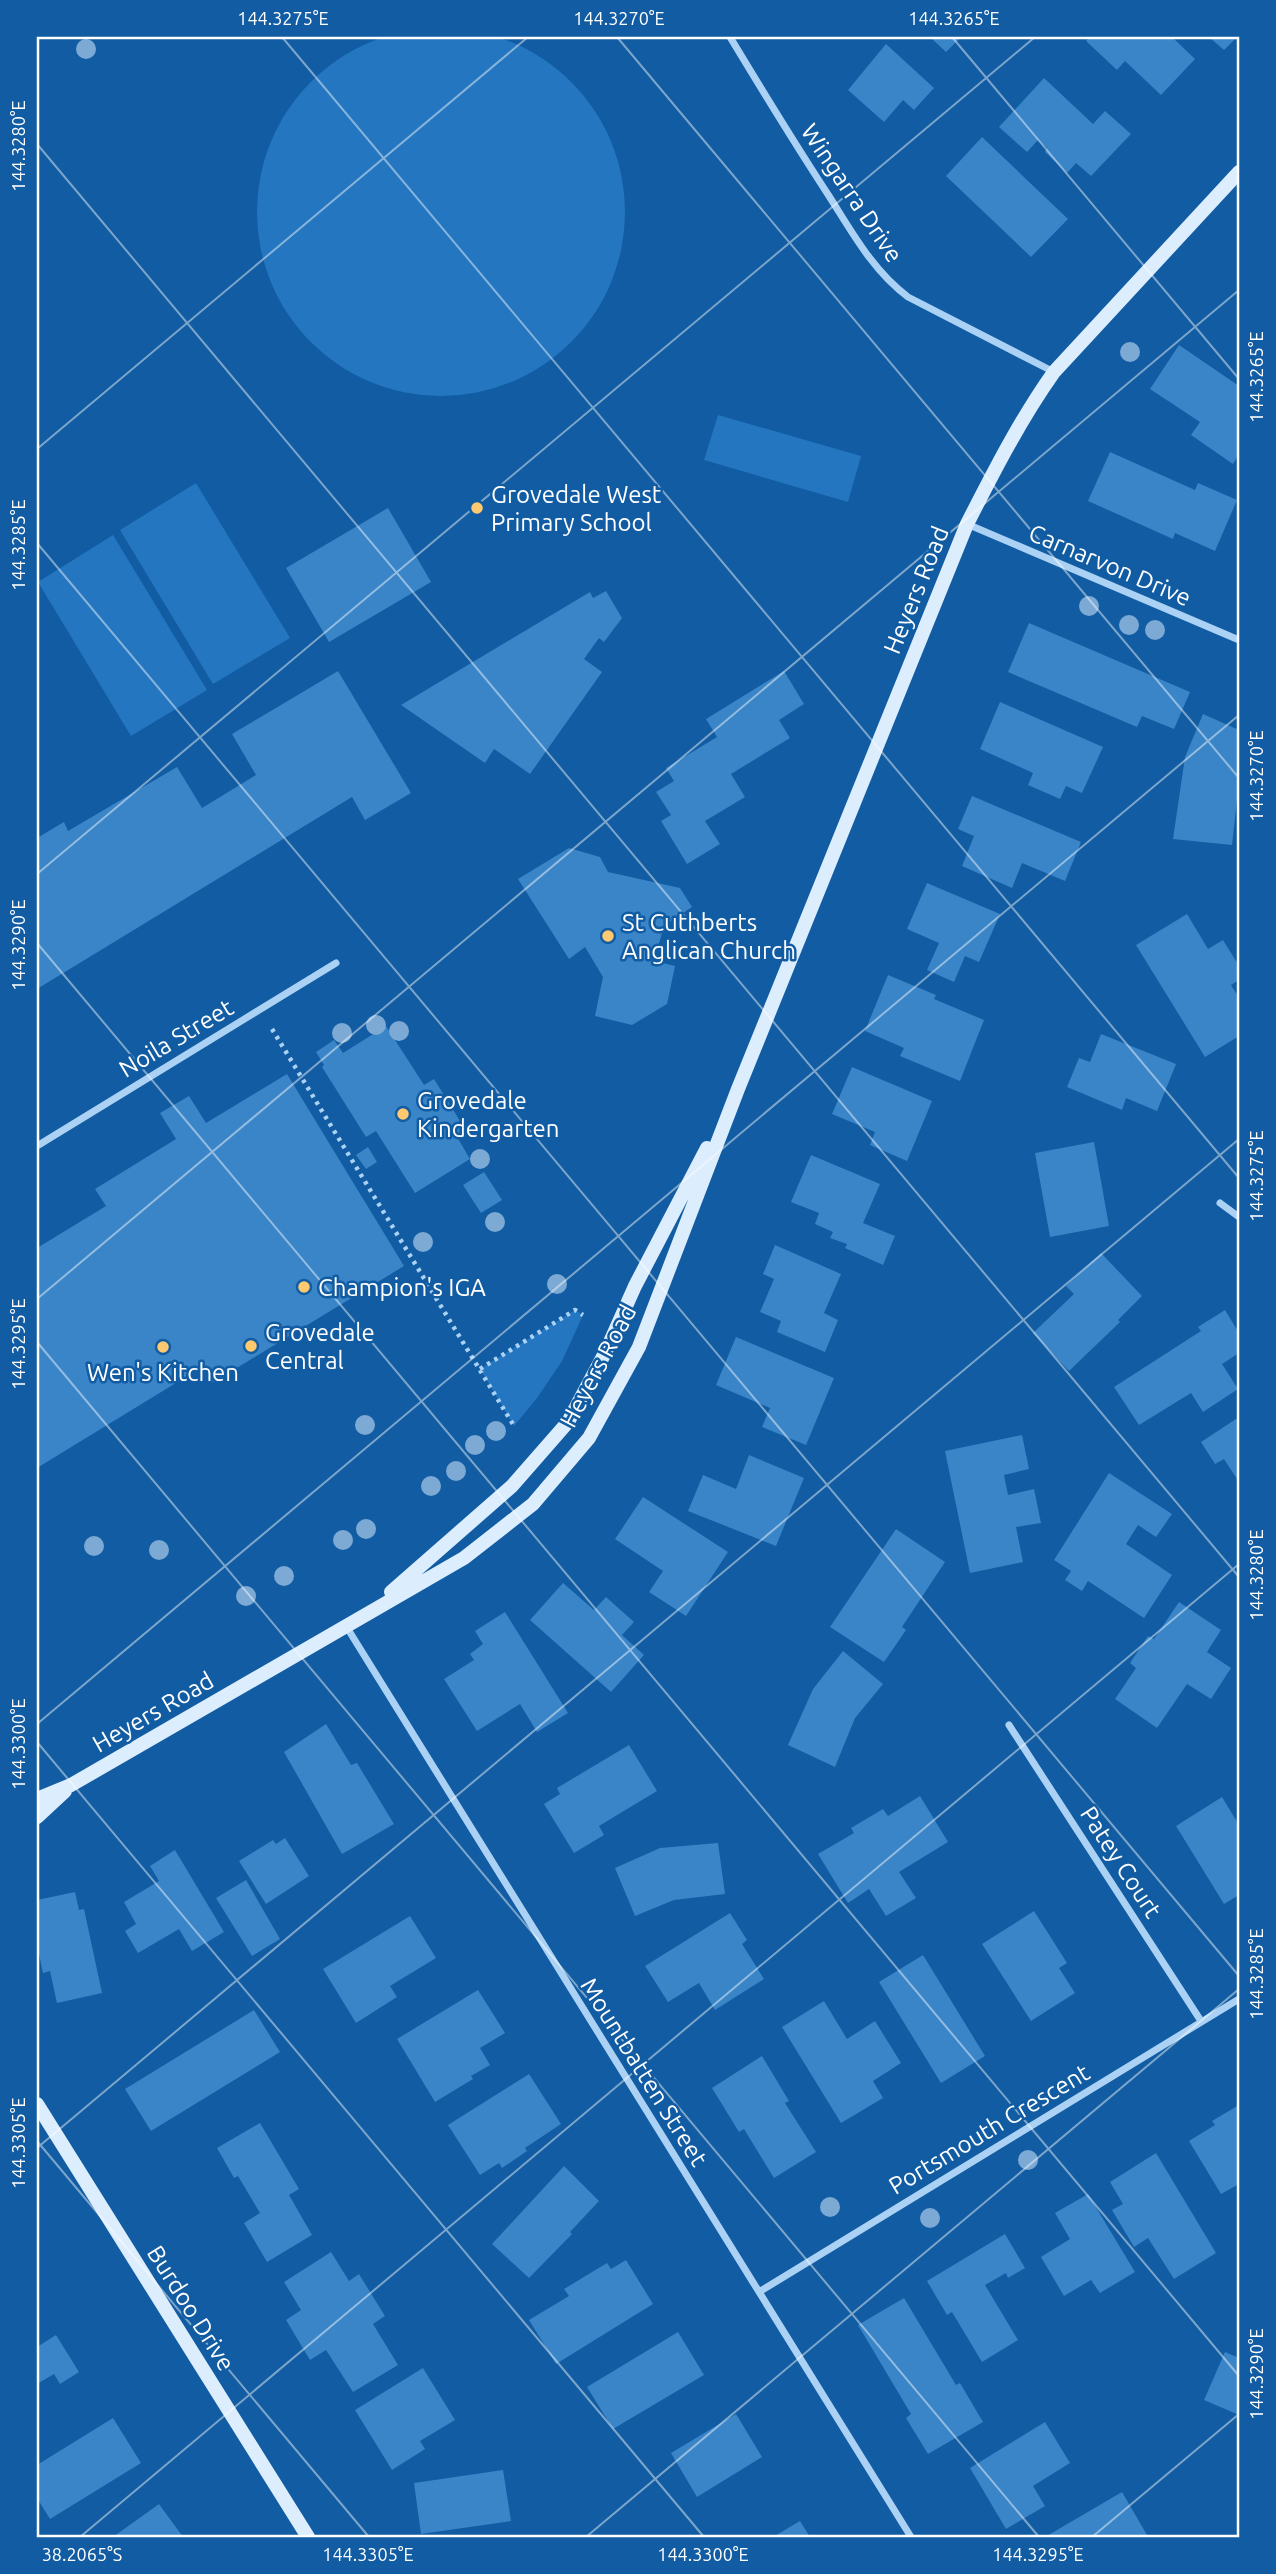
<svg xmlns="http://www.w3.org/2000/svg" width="1276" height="2574" viewBox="0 0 1276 2574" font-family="Ubuntu,sans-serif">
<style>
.green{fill:#2476c0}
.building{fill:#3a85c8}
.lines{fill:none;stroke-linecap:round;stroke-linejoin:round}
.path{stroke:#abd2f5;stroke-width:4.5;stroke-dasharray:3.5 5;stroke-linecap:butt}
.street{stroke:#abd2f5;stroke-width:7}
.secondary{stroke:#dcedfe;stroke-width:14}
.tree{fill:#7caad5}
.ticks{fill:none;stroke:#fff;stroke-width:2;stroke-opacity:0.45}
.poi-dot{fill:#ffca6f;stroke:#115ca2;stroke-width:2.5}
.labels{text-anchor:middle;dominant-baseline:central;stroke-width:5;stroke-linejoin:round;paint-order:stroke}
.street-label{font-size:24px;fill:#fff;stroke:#115ca2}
.poi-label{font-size:24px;fill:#fff;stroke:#115ca2;text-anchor:start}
.neatline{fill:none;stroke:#fff;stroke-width:2.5}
.ticks-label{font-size:18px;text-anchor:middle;fill:#fff}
</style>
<rect width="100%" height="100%" fill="#115ca2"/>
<path class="green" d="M257 212a184 184 0 1 1 368 0a184 184 0 1 1-368 0Z
M 718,415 L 861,456 L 848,502 L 704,460 Z
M 196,483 L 290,638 L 213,684 L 120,530 Z
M 113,535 L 207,690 L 131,736 L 38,582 Z
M 575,1310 L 583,1315 L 562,1361 L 537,1398 L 514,1426 L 480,1369 Z"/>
<path class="building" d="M 930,37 L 961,37 L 946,52 Z
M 1090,37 L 1172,37 L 1195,59 L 1161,95 L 1125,61 L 1117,70 L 1086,41 Z
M 1209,37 L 1237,37 L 1224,50 Z
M 886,44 L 934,88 L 914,110 L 903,100 L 884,122 L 848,90 Z
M 1044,78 L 1093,124 L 1105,111 L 1131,134 L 1091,176 L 1076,163 L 1067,173 L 1045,152 L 1047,148 L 1038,140 L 1027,152 L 999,127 Z
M 982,137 L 1068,219 L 1031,257 L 946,176 Z
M 1179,345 L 1239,386 L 1239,454 L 1233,464 L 1191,435 L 1200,422 L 1150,389 Z
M 1110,452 L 1195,490 L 1198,483 L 1237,500 L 1215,551 L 1175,533 L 1173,539 L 1088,501 Z
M 388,508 L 431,582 L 329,642 L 286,568 Z
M 606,591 L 622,618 L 604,642 L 599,638 L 584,659 L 602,672 L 530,774 L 494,749 L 485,763 L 401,705 L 590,592 L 593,598 Z
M 1029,623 L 1190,692 L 1174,729 L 1142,716 L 1137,727 L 1008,672 Z
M 338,671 L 411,793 L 365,820 L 352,797 L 37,989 L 37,838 L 64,822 L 68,831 L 177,767 L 202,808 L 256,775 L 232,734 Z
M 784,671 L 804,704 L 779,720 L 790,738 L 731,774 L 745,797 L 705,821 L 720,844 L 687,864 L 661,821 L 671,815 L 656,792 L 674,781 L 666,768 L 717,737 L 706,719 Z
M 1000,702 L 1103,747 L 1082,793 L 1066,786 L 1060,799 L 1028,785 L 1033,773 L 980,749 Z
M 1203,714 L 1239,730 L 1239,782 L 1232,845 L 1173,839 L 1185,757 Z
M 972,796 L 1081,842 L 1065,881 L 1022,863 L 1012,888 L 962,866 L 974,836 L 958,829 Z
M 569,848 L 600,857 L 608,872 L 680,888 L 692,907 L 664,926 L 654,961 L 675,966 L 667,1004 L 632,1025 L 595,1016 L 603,977 L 585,947 L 569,959 L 518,879 Z
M 927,883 L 1000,914 L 979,962 L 965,956 L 954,982 L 927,970 L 939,943 L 907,929 Z
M 1187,914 L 1208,949 L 1223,940 L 1239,966 L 1239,980 L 1231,985 L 1239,998 L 1239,1036 L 1205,1057 L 1136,945 Z
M 888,975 L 936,995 L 934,999 L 984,1020 L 960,1081 L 900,1056 L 904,1048 L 865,1031 Z
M 386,1026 L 424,1085 L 434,1079 L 465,1129 L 456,1135 L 470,1159 L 415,1193 L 376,1131 L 366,1137 L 322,1067 L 324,1065 L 316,1052 L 334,1040 L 343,1053 Z
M 1101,1034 L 1176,1064 L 1157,1111 L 1126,1098 L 1122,1110 L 1067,1087 L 1079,1058 L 1090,1062 Z
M 852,1067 L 932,1101 L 907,1161 L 870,1145 L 875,1132 L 832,1114 Z
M 287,1074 L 404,1266 L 212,1383 L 202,1367 L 37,1468 L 37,1248 L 106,1206 L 95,1189 L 176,1139 L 160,1113 L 189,1096 L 206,1123 Z
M 1094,1142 L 1109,1226 L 1050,1237 L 1035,1153 Z
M 368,1147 L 377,1162 L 366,1169 L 356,1155 Z
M 811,1155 L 880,1184 L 863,1223 L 895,1236 L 883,1265 L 845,1248 L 847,1244 L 830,1238 L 833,1232 L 815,1224 L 819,1213 L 791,1202 Z
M 484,1172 L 502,1200 L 481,1213 L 463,1185 Z
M 775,1245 L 841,1274 L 824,1313 L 838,1320 L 825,1352 L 777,1332 L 781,1321 L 760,1312 L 774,1279 L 763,1274 Z
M 1101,1253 L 1142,1296 L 1118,1320 L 1120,1322 L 1069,1371 L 1033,1333 L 1074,1294 L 1066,1286 Z
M 1225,1310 L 1239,1333 L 1239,1353 L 1222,1364 L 1238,1389 L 1203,1412 L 1191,1393 L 1139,1425 L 1114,1387 L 1201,1331 L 1198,1327 Z
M 736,1337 L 834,1378 L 806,1445 L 762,1427 L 770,1408 L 716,1385 Z
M 1239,1417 L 1239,1482 L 1224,1459 L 1215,1464 L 1201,1442 Z
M 1022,1435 L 1029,1469 L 1004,1475 L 1008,1495 L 1034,1489 L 1041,1523 L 1016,1527 L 1023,1562 L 970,1573 L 945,1451 Z
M 749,1455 L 804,1478 L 776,1546 L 688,1511 L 703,1475 L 736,1489 Z
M 1109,1473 L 1172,1514 L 1156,1537 L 1138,1525 L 1126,1544 L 1172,1575 L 1144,1618 L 1088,1581 L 1082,1591 L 1065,1580 L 1071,1571 L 1054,1560 Z
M 643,1497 L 728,1552 L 686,1616 L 649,1592 L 663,1571 L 615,1539 Z
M 896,1529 L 945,1562 L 902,1627 L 906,1630 L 884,1662 L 830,1627 Z
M 563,1583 L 594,1610 L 606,1597 L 634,1622 L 622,1635 L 644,1655 L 611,1692 L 530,1620 Z
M 1179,1602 L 1221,1630 L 1207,1652 L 1231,1668 L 1211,1699 L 1187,1684 L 1157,1728 L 1115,1699 L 1136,1668 L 1130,1663 L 1148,1636 L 1154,1639 Z
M 505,1612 L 568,1713 L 537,1732 L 520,1704 L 477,1731 L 444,1679 L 474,1660 L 470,1654 L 483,1644 L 475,1631 Z
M 843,1651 L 883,1684 L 855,1718 L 835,1767 L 788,1745 L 813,1689 Z
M 326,1724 L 351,1765 L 357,1763 L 394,1824 L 342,1854 L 284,1752 Z
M 629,1745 L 657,1791 L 599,1826 L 604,1835 L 574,1853 L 544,1804 L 560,1794 L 557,1788 Z
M 920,1796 L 948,1842 L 899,1872 L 916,1898 L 886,1916 L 869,1889 L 848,1903 L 818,1854 L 854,1833 L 851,1828 L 883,1809 L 888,1816 Z
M 1222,1797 L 1239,1825 L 1239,1895 L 1224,1904 L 1176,1826 Z
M 285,1838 L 309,1876 L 266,1904 L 239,1861 L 273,1840 L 276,1844 Z
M 718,1843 L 725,1894 L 674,1900 L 635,1916 L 615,1868 L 660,1848 Z
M 175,1850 L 224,1932 L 192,1951 L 179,1929 L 138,1953 L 125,1931 L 136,1924 L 124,1902 L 159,1881 L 150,1866 Z
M 246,1880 L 280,1939 L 252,1956 L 216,1898 Z
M 75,1892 L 79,1910 L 84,1909 L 102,1993 L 57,2003 L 50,1971 L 43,1973 L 37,1944 L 37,1900 Z
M 1034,1911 L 1067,1963 L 1059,1968 L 1075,1993 L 1031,2021 L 982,1944 Z
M 730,1913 L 747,1940 L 742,1944 L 764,1979 L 715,2010 L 699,1983 L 668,2002 L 645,1966 Z
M 410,1916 L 436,1958 L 390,1986 L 397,1997 L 356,2023 L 323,1969 Z
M 923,1955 L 985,2056 L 941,2083 L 879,1982 Z
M 478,1990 L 505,2033 L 480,2048 L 490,2065 L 471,2076 L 473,2079 L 435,2102 L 397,2039 Z
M 824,2001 L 847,2039 L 875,2021 L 901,2063 L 873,2081 L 883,2098 L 841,2123 L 782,2027 Z
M 254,2010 L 280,2052 L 151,2131 L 125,2089 Z
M 762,2056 L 789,2101 L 785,2103 L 816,2152 L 774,2178 L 744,2129 L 739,2132 L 712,2088 Z
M 529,2074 L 561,2124 L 525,2148 L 527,2151 L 502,2168 L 499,2163 L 480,2175 L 448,2125 Z
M 1239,2105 L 1239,2184 L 1221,2194 L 1189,2141 L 1215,2125 L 1212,2121 Z
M 260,2123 L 299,2189 L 289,2195 L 312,2235 L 267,2262 L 244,2223 L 260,2213 L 238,2176 L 234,2178 L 217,2148 Z
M 1156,2153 L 1216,2253 L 1174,2279 L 1148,2238 L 1134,2247 L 1112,2210 L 1123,2204 L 1110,2182 Z
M 564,2166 L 599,2201 L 570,2232 L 572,2234 L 529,2278 L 492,2244 Z
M 1088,2194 L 1135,2272 L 1100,2293 L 1091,2280 L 1064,2296 L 1041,2257 L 1070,2239 L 1055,2213 Z
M 1005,2234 L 1025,2268 L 1008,2278 L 1006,2273 L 985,2285 L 1018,2340 L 982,2362 L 952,2312 L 947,2315 L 927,2281 Z
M 331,2252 L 349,2281 L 359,2274 L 385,2316 L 373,2324 L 398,2365 L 353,2392 L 326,2350 L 310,2360 L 286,2320 L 301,2310 L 284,2282 Z
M 626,2260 L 653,2304 L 556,2364 L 529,2320 L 569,2296 L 564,2289 L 607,2263 L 611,2269 Z
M 904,2298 L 956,2385 L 960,2383 L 983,2422 L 928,2454 L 906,2418 L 911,2414 L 858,2325 Z
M 678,2332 L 704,2375 L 613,2429 L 587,2387 Z
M 56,2335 L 79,2372 L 60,2384 L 54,2374 L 37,2384 L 37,2347 Z
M 1225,2352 L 1239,2358 L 1239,2415 L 1204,2400 Z
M 423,2368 L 455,2420 L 420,2441 L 425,2449 L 392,2470 L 355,2410 Z
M 736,2414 L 762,2457 L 697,2497 L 671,2453 Z
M 113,2418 L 141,2463 L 50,2519 L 37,2498 L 37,2465 Z
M 1045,2422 L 1070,2463 L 1033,2486 L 1045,2506 L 1006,2529 L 970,2468 Z
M 503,2470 L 511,2521 L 421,2534 L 414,2483 Z
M 1122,2492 L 1147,2535 L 1143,2537 L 1045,2537 Z
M 159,2504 L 183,2537 L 113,2537 Z
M 800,2521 L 810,2537 L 773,2537 Z"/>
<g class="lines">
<path class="path" d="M 272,1029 L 514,1426
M 480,1369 L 575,1310 L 583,1315"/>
<path class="street" d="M 730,37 C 762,90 795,144 829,196 C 852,232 873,271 908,297 L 1054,372
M 967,524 L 1239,640
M 37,1146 L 336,963
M 1220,1203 L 1239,1217
M 346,1626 L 911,2537
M 1009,1725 L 1201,2021
M 759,2292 L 1239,1999"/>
<path class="secondary" d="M 391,1592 L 512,1486 L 568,1422 L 606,1351 L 635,1286 L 707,1148
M 37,1799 L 71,1785 L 464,1558 L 533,1504 L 589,1438 L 639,1347 L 738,1089 L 967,524 C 994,471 1020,420 1054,372 L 1239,172
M 37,1817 L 65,1791
M 37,2104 L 308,2537"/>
</g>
<g class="tree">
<circle cx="86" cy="49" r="10"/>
<circle cx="1130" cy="352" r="10"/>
<circle cx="1089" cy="606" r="10"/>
<circle cx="1129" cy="625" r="10"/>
<circle cx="1155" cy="630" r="10"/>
<circle cx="376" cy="1025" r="10"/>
<circle cx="399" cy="1031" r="10"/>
<circle cx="342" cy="1033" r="10"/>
<circle cx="480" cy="1159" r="10"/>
<circle cx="495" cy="1222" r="10"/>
<circle cx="423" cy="1242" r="10"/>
<circle cx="557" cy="1284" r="10"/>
<circle cx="365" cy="1425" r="10"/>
<circle cx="496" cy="1431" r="10"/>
<circle cx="475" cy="1445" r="10"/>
<circle cx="456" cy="1471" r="10"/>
<circle cx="431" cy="1486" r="10"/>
<circle cx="366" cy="1529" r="10"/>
<circle cx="343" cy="1540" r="10"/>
<circle cx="94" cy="1546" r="10"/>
<circle cx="159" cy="1550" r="10"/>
<circle cx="284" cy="1576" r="10"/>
<circle cx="246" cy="1596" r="10"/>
<circle cx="1028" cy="2160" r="10"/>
<circle cx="830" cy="2207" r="10"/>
<circle cx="930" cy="2218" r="10"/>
</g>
<path class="ticks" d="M 282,37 L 1239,1178M 617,37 L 1239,778M 952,37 L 1239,379M 37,144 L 1239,1577M 37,449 L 528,37M 37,543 L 1239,1976M 37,874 L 1035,37M 37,943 L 1239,2376M 37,1299 L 1239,290M 37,1342 L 1039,2537M 37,1724 L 1239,715M 37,1742 L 704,2537M 37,2141 L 369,2537M 37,2148 L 1239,1139M 80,2537 L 1239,1564M 586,2537 L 1239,1989M 1092,2537 L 1239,2414"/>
<g class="poi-dot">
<circle cx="477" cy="508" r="7"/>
<circle cx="608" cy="936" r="7"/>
<circle cx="403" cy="1114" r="7"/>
<circle cx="304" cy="1287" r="7"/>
<circle cx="251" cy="1346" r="7"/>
<circle cx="163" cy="1347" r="7"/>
</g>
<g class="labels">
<g class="street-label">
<text transform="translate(852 193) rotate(56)">Wingarra Drive</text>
<text transform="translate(1110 565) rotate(23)">Carnarvon Drive</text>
<text transform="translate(916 590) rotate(-68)">Heyers Road</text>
<text transform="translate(176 1038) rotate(-31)">Noila Street</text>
<text transform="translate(598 1366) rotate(-62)">Heyers Road</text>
<text transform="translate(153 1712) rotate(-30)">Heyers Road</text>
<text transform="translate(1121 1862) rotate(57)">Patey Court</text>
<text transform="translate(644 2072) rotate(58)">Mountbatten Street</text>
<text transform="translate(989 2129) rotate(-31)">Portsmouth Crescent</text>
<text transform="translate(191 2308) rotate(58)">Burdoo Drive</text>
</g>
<g class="poi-label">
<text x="491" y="494">Grovedale West<tspan x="491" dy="28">Primary School</tspan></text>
<text x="622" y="922">St Cuthberts<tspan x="622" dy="28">Anglican Church</tspan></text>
<text x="417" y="1100">Grovedale<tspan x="417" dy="28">Kindergarten</tspan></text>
<text x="318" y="1287">Champion's IGA</text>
<text x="265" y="1332">Grovedale<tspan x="265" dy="28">Central</tspan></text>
<text x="163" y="1372" text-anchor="middle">Wen's Kitchen</text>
</g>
</g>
<rect width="1276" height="2574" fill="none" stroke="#115ca2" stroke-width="77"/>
<rect x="38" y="38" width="1200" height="2498" class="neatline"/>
<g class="ticks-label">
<text x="283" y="25">144.3275°E</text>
<text x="619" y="25">144.3270°E</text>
<text x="954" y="25">144.3265°E</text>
<text transform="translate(19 146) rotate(-90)" y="6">144.3280°E</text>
<text transform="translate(1257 377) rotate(-90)" y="6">144.3265°E</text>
<text transform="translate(19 545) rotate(-90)" y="6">144.3285°E</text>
<text transform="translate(1257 776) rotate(-90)" y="6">144.3270°E</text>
<text transform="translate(19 945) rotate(-90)" y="6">144.3290°E</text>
<text transform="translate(1257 1176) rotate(-90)" y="6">144.3275°E</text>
<text transform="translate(19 1344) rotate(-90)" y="6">144.3295°E</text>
<text transform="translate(1257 1575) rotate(-90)" y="6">144.3280°E</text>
<text transform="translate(19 1744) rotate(-90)" y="6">144.3300°E</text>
<text transform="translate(1257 1974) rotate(-90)" y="6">144.3285°E</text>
<text transform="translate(19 2143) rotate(-90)" y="6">144.3305°E</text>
<text transform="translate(1257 2374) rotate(-90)" y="6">144.3290°E</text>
<text x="82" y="2561">38.2065°S</text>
<text x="368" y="2561">144.3305°E</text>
<text x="703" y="2561">144.3300°E</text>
<text x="1038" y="2561">144.3295°E</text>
</g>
</svg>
